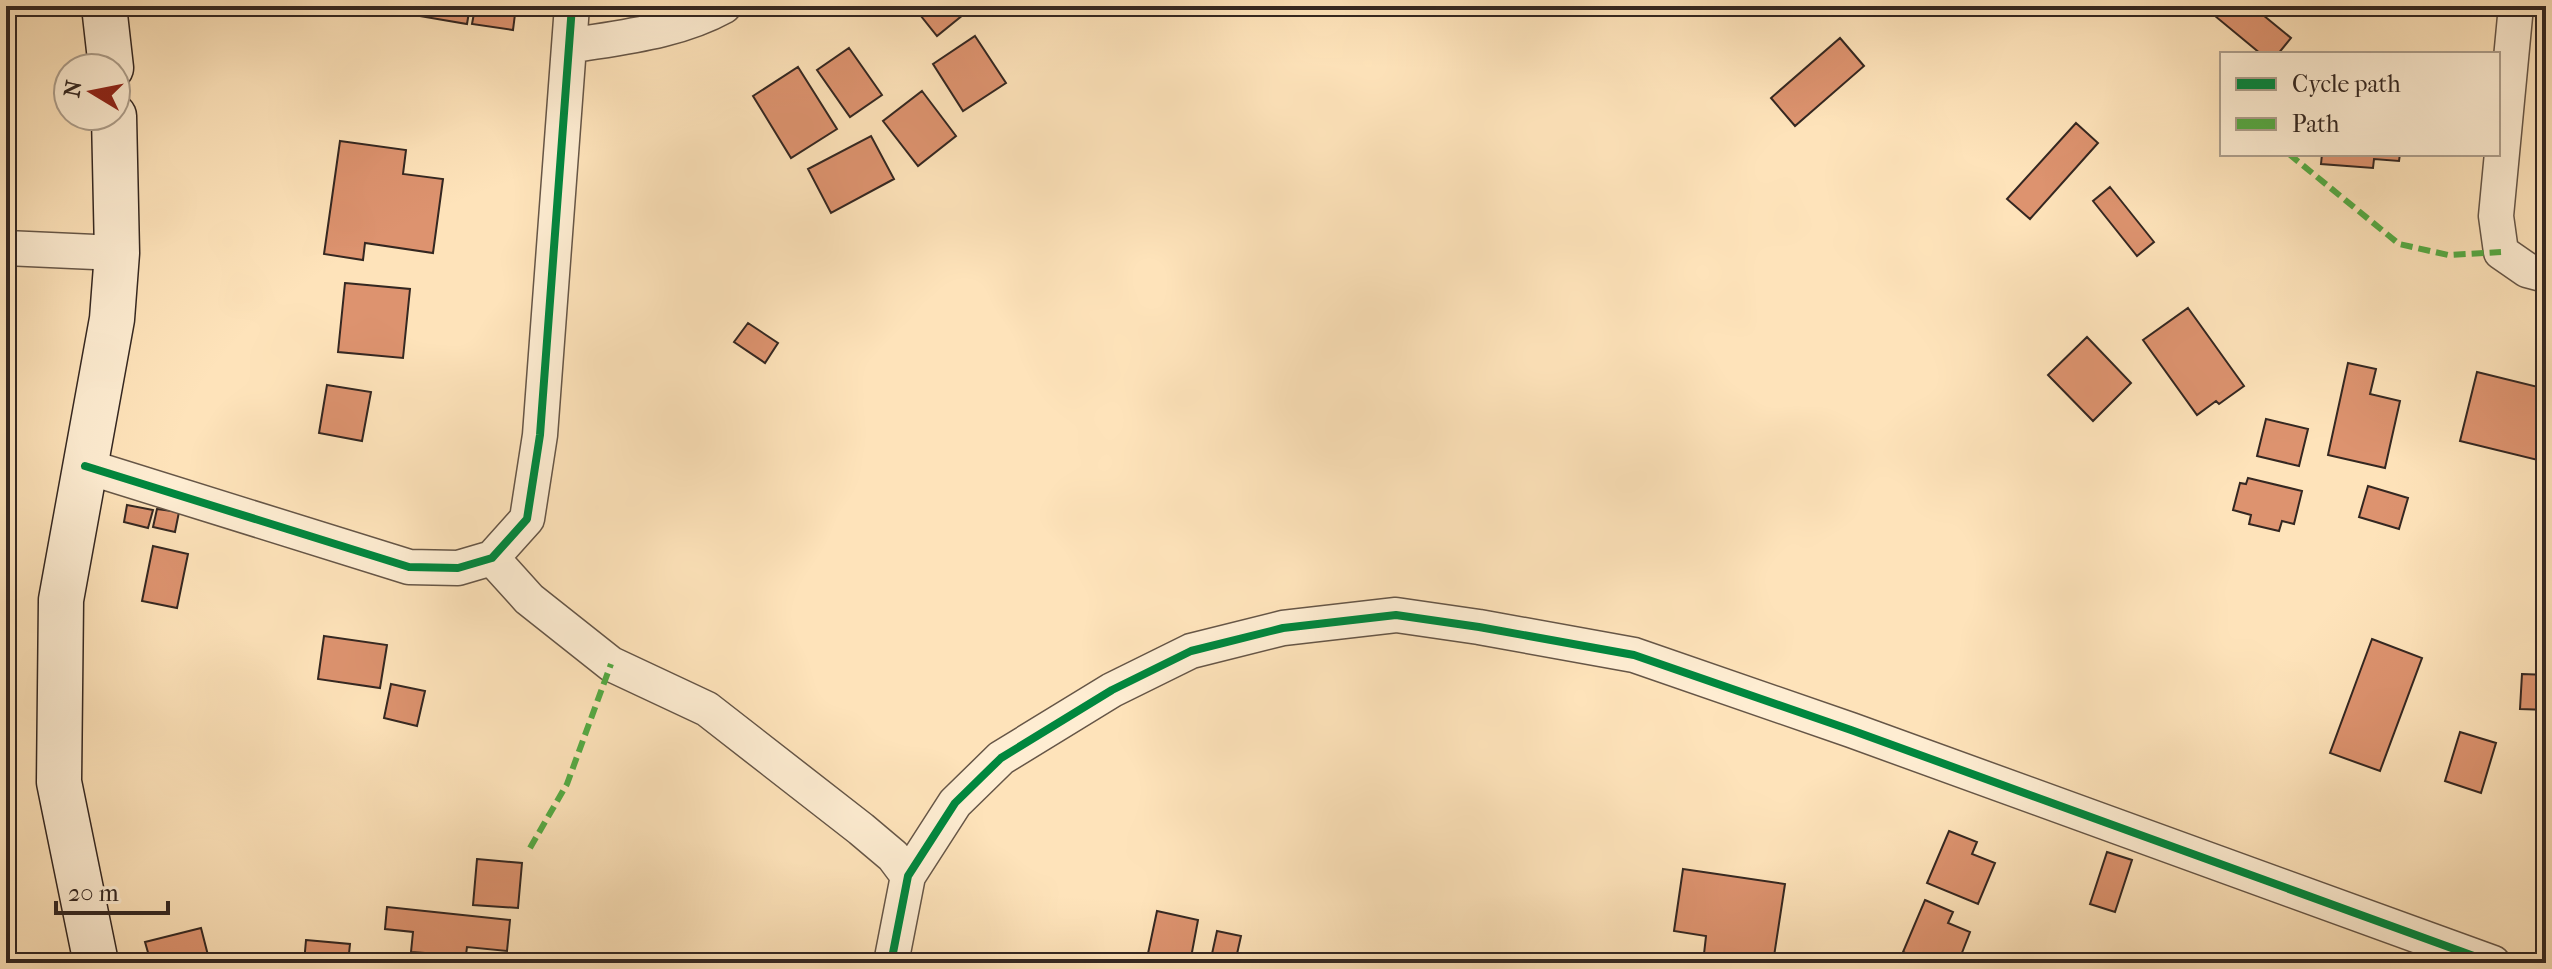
<svg xmlns="http://www.w3.org/2000/svg" width="2552" height="969" viewBox="0 0 2552 969" font-family="'IM FELL French Canon',serif">
<style>
.building{fill:#dd936f;stroke:#342721;stroke-width:2}
.lines{fill:none;stroke-linecap:round;stroke-linejoin:round}
.street-casing{stroke:#665647;stroke-width:37}
.secondary-casing{stroke:#342721;stroke-width:47}
.street{stroke:#feedd2;stroke-width:34}
.secondary{stroke:#feedd2;stroke-width:44}
.quiet{stroke:#54aa43;stroke-width:6;stroke-dasharray:12 6;stroke-linecap:butt}
.cycleway-casing{stroke:#feedd2;stroke-width:13}
.cycleway{stroke:#00873e;stroke-width:8}
</style>
<rect width="100%" height="100%" fill="#fee3ba"/>
<filter id="stains"><feTurbulence type="fractalNoise" baseFrequency=".0025" numOctaves="4"/><feColorMatrix values="0 0 0 0 .2 0 0 0 0 .09 0 0 0 0 .02 0 0 0 .5 -.17"/></filter>
<radialGradient id="worn" r=".72"><stop offset=".6" stop-color="#630" stop-opacity="0"/><stop offset="1" stop-color="#630" stop-opacity=".3"/></radialGradient>
<path class="building" d="M 397,6 L 470,6 L 467,24 L 396,12 Z
M 485,6 L 516,6 L 513,30 L 472,24 L 475,8 L 484,10 Z
M 913,6 L 974,6 L 937,36 Z
M 2224,6 L 2252,6 L 2291,38 L 2278,54 L 2261,54 L 2215,16 Z
M 975,36 L 1006,83 L 963,111 L 933,64 Z
M 1840,38 L 1864,66 L 1795,126 L 1771,98 Z
M 849,48 L 882,95 L 850,117 L 817,70 Z
M 798,67 L 837,129 L 791,158 L 753,96 Z
M 922,91 L 956,136 L 918,166 L 883,121 Z
M 2076,123 L 2098,143 L 2030,219 L 2007,199 Z
M 871,136 L 894,179 L 831,213 L 808,169 Z
M 340,141 L 406,150 L 403,174 L 443,179 L 433,253 L 365,243 L 363,260 L 324,254 Z
M 2322,154 L 2400,154 L 2399,161 L 2374,159 L 2373,168 L 2321,164 Z
M 2110,187 L 2154,242 L 2137,256 L 2093,201 Z
M 345,283 L 410,289 L 403,358 L 338,352 Z
M 2188,308 L 2244,386 L 2219,404 L 2216,401 L 2197,415 L 2143,340 Z
M 748,323 L 778,343 L 765,363 L 734,342 Z
M 2087,337 L 2131,383 L 2093,421 L 2048,375 Z
M 2348,363 L 2376,369 L 2370,394 L 2400,401 L 2385,468 L 2328,455 Z
M 2477,372 L 2546,389 L 2546,462 L 2460,441 Z
M 327,385 L 371,392 L 362,441 L 319,433 Z
M 2266,419 L 2308,429 L 2299,466 L 2257,456 Z
M 2248,478 L 2302,491 L 2294,524 L 2282,521 L 2279,531 L 2249,524 L 2251,515 L 2233,510 L 2240,483 L 2246,484 Z
M 2368,486 L 2408,498 L 2399,529 L 2359,517 Z
M 127,505 L 153,510 L 148,528 L 124,522 Z
M 157,509 L 179,512 L 175,532 L 153,527 Z
M 153,546 L 188,554 L 177,608 L 142,601 Z
M 324,636 L 387,645 L 380,688 L 318,679 Z
M 2372,639 L 2422,658 L 2380,771 L 2330,753 Z
M 2522,674 L 2546,675 L 2546,710 L 2520,709 Z
M 391,684 L 425,691 L 417,726 L 384,718 Z
M 2460,732 L 2496,743 L 2481,793 L 2445,781 Z
M 1949,831 L 1977,842 L 1972,854 L 1995,863 L 1978,904 L 1927,883 Z
M 2107,852 L 2132,860 L 2115,912 L 2090,904 Z
M 477,859 L 522,863 L 518,908 L 473,905 Z
M 1683,869 L 1785,884 L 1773,963 L 1704,954 L 1706,936 L 1674,931 Z
M 1925,900 L 1953,912 L 1948,923 L 1970,932 L 1958,963 L 1929,963 L 1903,952 Z
M 387,907 L 510,920 L 507,951 L 467,947 L 465,963 L 423,963 L 424,953 L 411,952 L 413,932 L 385,929 Z
M 1157,911 L 1198,920 L 1190,963 L 1146,963 Z
M 201,928 L 210,963 L 151,963 L 145,942 Z
M 1217,931 L 1241,936 L 1235,963 L 1210,963 Z
M 306,940 L 350,944 L 348,963 L 304,963 Z
M 498,959 L 524,961 L 524,963 L 498,963 Z"/>
<g class="lines">
<defs>
<path id="street" d="M 2516,6 L 2496,216 L 2501,252 L 2527,270 L 2546,275
M 569,46 C 622,37 677,32 724,6
M 6,248 L 117,253
M 85,466 L 409,567 L 458,568 L 492,558 L 527,519 L 540,435 L 572,6
M 492,558 L 529,599 L 611,664 L 707,709 L 861,829 L 893,856 L 908,876
M 891,963 L 908,876 L 955,803 L 1001,758 L 1112,690 L 1191,651 L 1283,628 L 1396,615 L 1479,627 L 1634,655 L 1851,730 L 2493,963"/>
<path id="secondary" d="M 104,6 L 111,68
M 96,963 L 59,782 L 61,600 L 112,319 L 117,253 L 114,116"/>
</defs>
<use href="#street" class="street-casing"/>
<use href="#secondary" class="secondary-casing"/>
<use href="#street" class="street"/>
<use href="#secondary" class="secondary"/>
<path class="quiet" d="M 2289,154 L 2399,244 L 2448,255 L 2501,252
M 530,848 L 567,784 L 611,664"/>
<defs>
<path id="cycleway" d="M 85,466 L 409,567 L 458,568 L 492,558 L 527,519 L 540,435 L 572,6
M 891,963 L 908,876 L 955,803 L 1001,758 L 1112,690 L 1191,651 L 1283,628 L 1396,615 L 1479,627 L 1634,655 L 1851,730 L 2493,963"/>
</defs>
<use href="#cycleway" class="cycleway-casing"/>
<use href="#cycleway" class="cycleway"/>
</g>
<rect width="2552" height="969" fill="none" stroke="#fee3ba" stroke-width="32"/>
<rect x="8" y="8" width="2536" height="953" fill="none" stroke="#342721" stroke-width="4"/>
<rect x="16" y="16" width="2520" height="937" fill="none" stroke="#342721" stroke-width="2"/>
<rect x="2220" y="52" width="280" height="104" fill="#feedd2" stroke="#ad9e8b" stroke-width="2"/>
<rect x="2236" y="78" width="40" height="12" fill="#00873e" stroke="#ad9e8b" stroke-width="2"/>
<text x="2292" y="92" font-size="24" fill="#342721">Cycle path</text>
<rect x="2236" y="118" width="40" height="12" fill="#54aa43" stroke="#ad9e8b" stroke-width="2"/>
<text x="2292" y="132" font-size="24" fill="#342721">Path</text>
<g transform="translate(92 92) rotate(280)"><circle r="38" fill="#feedd2" stroke="#ad9e8b" stroke-width="2"/>
<path d="M0-6L14 30L0 20L-14 30Z" fill="#8f2418"/>
<text y="-12" font-size="22" font-weight="bold" text-anchor="middle" fill="#342721">N</text>
</g>
<path d="M56 901v12h112v-12" fill="none" stroke="#342721" stroke-width="4"/>
<text x="68" y="901" font-size="24" fill="#342721" stroke="#feedd2" stroke-width="6" paint-order="stroke">20 m</text>
<rect width="100%" height="100%" filter="url(#stains)"/>
<rect width="100%" height="100%" fill="url(#worn)"/>
</svg>
